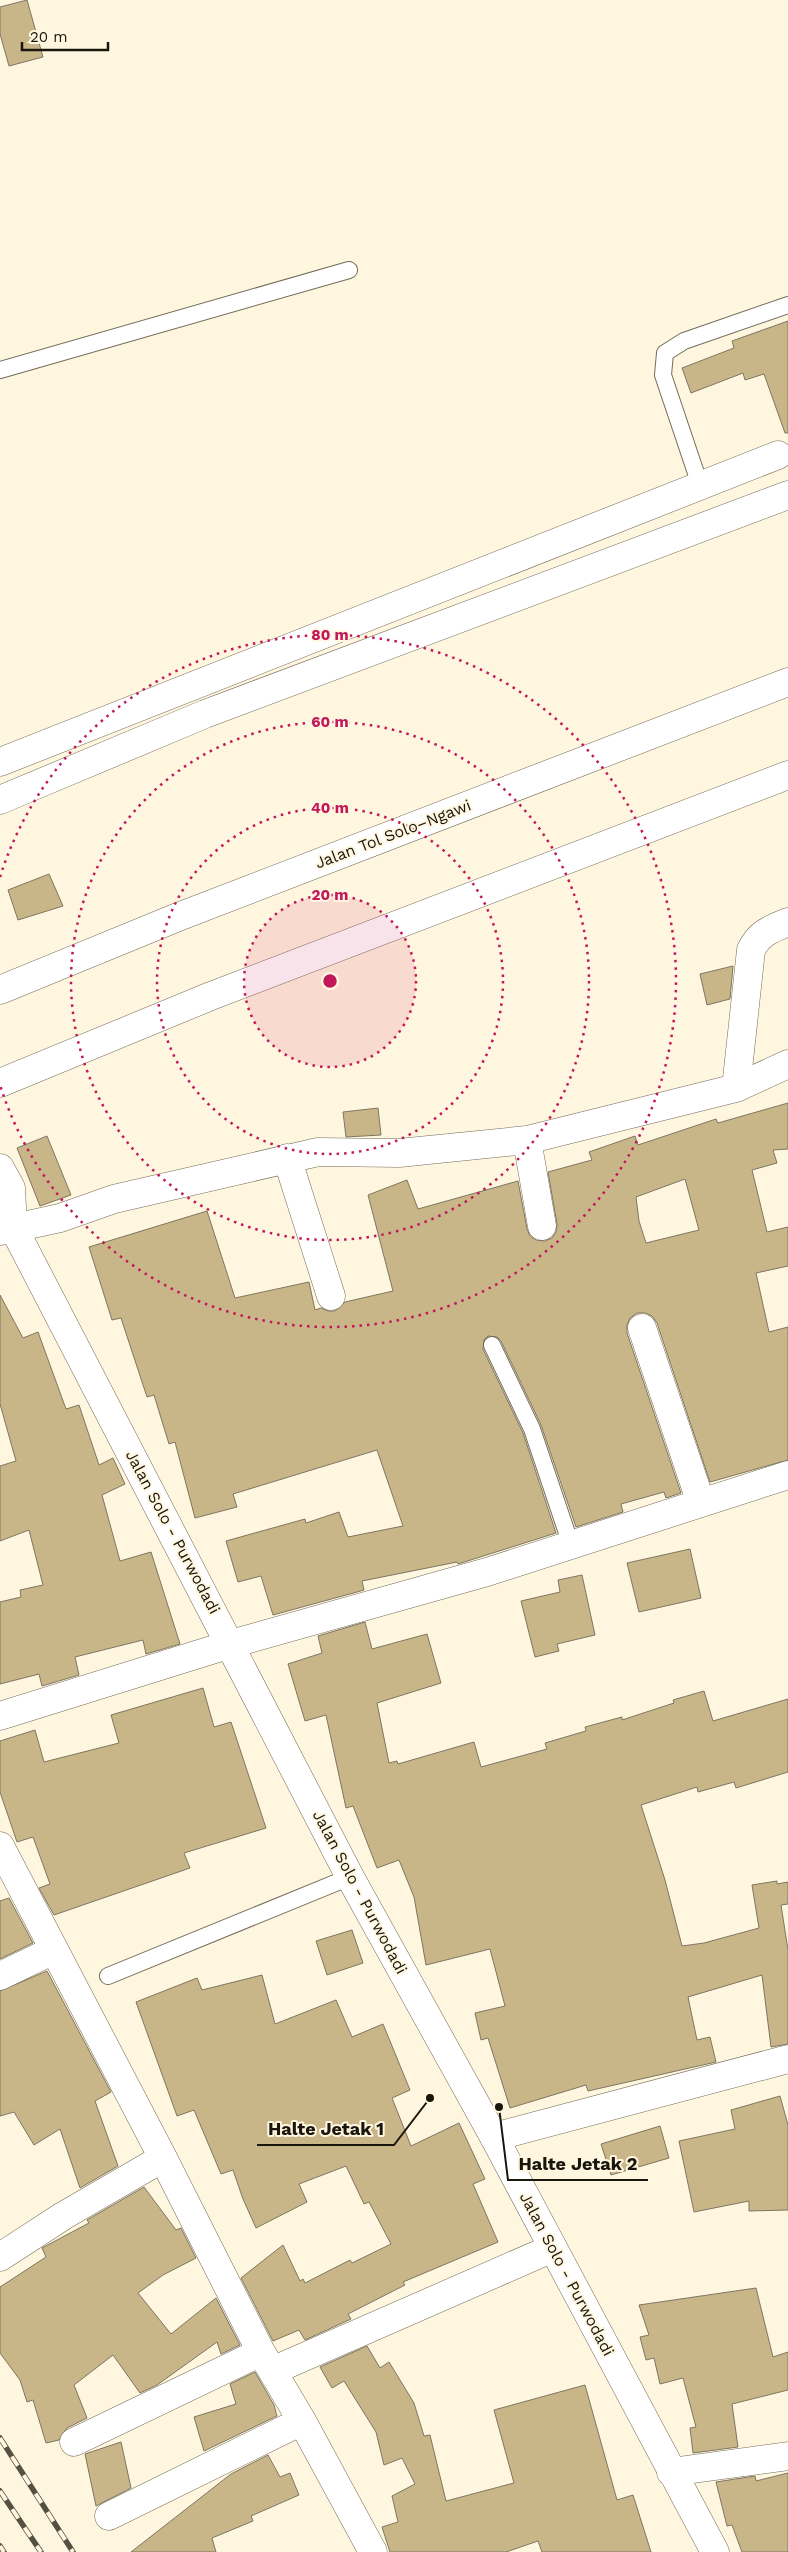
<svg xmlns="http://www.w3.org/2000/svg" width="788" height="2552" viewBox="0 0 788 2552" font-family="'Work Sans',sans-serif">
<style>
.building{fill:#c8b689;stroke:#7e7662;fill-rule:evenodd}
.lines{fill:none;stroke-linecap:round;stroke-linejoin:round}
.lane-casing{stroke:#736b57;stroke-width:18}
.street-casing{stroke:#736b57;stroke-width:29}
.secondary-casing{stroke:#736b57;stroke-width:29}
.primary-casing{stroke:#736b57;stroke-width:29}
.highway-casing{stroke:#736b57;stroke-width:29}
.lane{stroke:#fff;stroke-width:16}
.street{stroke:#fff;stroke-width:28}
.secondary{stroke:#fff;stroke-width:28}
.primary{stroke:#fff;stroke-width:28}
.highway{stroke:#fff;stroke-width:28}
.rail-casing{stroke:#545044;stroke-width:5.5}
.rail{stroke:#fff6df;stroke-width:4;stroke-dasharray:11;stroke-linecap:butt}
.ring{fill:none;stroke:#c2185b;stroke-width:2.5;stroke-dasharray:2.5 5}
.labels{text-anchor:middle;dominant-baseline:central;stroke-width:4;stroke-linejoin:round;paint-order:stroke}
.street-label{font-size:16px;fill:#19160e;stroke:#fff6df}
.centre{fill:#c2185b;stroke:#fff6df;stroke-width:2.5}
.ring-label{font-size:15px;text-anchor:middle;font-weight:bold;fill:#c2185b;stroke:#fff6df;stroke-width:4;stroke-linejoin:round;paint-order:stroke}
.leader{fill:none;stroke:#19160e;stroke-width:2}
.callout-dot{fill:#19160e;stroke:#fff6df;stroke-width:2}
.callout-label{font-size:18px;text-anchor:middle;font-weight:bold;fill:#19160e;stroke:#fff6df;stroke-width:4;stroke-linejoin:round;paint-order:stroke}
</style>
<rect width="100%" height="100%" fill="#fff6df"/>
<path class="building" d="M 27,0 L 43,57 L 9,66 L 0,34 L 0,7 Z
M 788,321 L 788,433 L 785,433 L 764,374 L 745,380 L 743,373 L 691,393 L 682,368 L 734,348 L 732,341 Z
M 49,874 L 63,906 L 18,920 L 8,890 Z
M 733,966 L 730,999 L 707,1005 L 700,974 Z
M 788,1103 L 788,1149 L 773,1150 L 777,1163 L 752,1170 L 767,1232 L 788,1227 L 788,1266 L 756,1273 L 769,1332 L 788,1327 L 788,1460 L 710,1482 L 657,1323 L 652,1316 L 646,1313 L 637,1313 L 630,1318 L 627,1325 L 627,1333 L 681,1493 L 666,1498 L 664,1492 L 621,1504 L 623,1512 L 576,1527 L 541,1425 L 501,1341 L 497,1337 L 488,1336 L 484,1340 L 483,1349 L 523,1433 L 556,1533 L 458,1564 L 457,1562 L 362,1581 L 364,1590 L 357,1592 L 273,1615 L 261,1576 L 238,1582 L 226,1541 L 305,1519 L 306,1523 L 339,1512 L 348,1537 L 403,1526 L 377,1450 L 233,1494 L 237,1507 L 195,1518 L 175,1442 L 169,1444 L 154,1395 L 147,1397 L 121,1318 L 112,1320 L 89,1247 L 207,1211 L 235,1298 L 309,1282 L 315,1310 L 321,1308 L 328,1311 L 335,1311 L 345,1302 L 393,1291 L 368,1195 L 407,1180 L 418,1209 L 518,1181 L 527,1229 L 530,1236 L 536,1240 L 545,1241 L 552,1238 L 556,1232 L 557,1224 L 548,1172 L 592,1160 L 589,1152 L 635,1136 L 638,1145 L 716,1119 L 718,1123 ZM 685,1179 L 699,1230 L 646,1243 L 639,1221 L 636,1197 Z
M 378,1108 L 381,1135 L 346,1137 L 343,1112 Z
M 47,1136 L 71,1195 L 40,1206 L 17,1148 Z
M 0,1295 L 23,1338 L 38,1332 L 66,1409 L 79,1405 L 99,1465 L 113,1458 L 125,1484 L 102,1495 L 120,1561 L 151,1552 L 180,1644 L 146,1654 L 143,1640 L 75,1657 L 79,1675 L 42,1686 L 39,1674 L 0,1684 L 0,1602 L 21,1597 L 20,1590 L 43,1585 L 29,1530 L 0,1541 L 0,1466 L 16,1461 L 0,1404 Z
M 690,1549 L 701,1598 L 639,1612 L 627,1563 Z
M 582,1575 L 595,1635 L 557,1644 L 559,1651 L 535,1657 L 521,1601 L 560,1592 L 558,1580 Z
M 365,1622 L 372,1649 L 427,1634 L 441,1683 L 377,1703 L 389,1763 L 397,1761 L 398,1764 L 474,1742 L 481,1767 L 547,1749 L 545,1743 L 586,1731 L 585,1727 L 622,1717 L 622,1720 L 674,1703 L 673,1700 L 704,1691 L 713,1721 L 788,1699 L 788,1772 L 736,1788 L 734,1782 L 698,1792 L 697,1787 L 641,1805 L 665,1880 L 682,1946 L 704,1943 L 759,1928 L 752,1885 L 777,1881 L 777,1884 L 788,1882 L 788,1904 L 781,1905 L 788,1950 L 788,2044 L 771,2047 L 762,1975 L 688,1997 L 697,2040 L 710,2037 L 716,2062 L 588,2091 L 586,2085 L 510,2108 L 488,2038 L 481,2040 L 475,2013 L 505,2006 L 490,1949 L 426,1965 L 414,1897 L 399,1860 L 377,1868 L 353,1806 L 346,1808 L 326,1715 L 305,1721 L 288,1664 L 322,1653 L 318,1636 Z
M 203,1688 L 214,1727 L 231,1722 L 266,1828 L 184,1853 L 190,1868 L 54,1915 L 39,1888 L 50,1884 L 33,1837 L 17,1842 L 0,1792 L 0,1741 L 35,1730 L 44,1762 L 119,1743 L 111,1715 Z
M 9,1898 L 33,1943 L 0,1959 L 0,1901 Z
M 352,1930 L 363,1963 L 327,1975 L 316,1941 Z
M 47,1971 L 111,2092 L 95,2101 L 118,2166 L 80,2188 L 60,2129 L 34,2145 L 14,2112 L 0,2116 L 0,1991 Z
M 262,1975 L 275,2024 L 336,2000 L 352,2037 L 383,2024 L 410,2090 L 392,2098 L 411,2146 L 459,2123 L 485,2179 L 473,2184 L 498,2242 L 403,2282 L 405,2285 L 348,2314 L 351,2319 L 305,2340 L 299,2330 L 273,2341 L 241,2278 L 283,2245 L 300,2281 L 303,2279 L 305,2283 L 350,2260 L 352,2263 L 391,2244 L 369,2202 L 364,2204 L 346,2166 L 299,2184 L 307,2202 L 256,2228 L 243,2199 L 233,2170 L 221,2174 L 194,2110 L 177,2116 L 136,2002 L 197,1978 L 202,1990 Z
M 780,2096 L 788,2125 L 788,2210 L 749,2211 L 749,2201 L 694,2212 L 679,2141 L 735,2129 L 731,2110 Z
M 660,2126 L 669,2158 L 611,2175 L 601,2144 Z
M 144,2187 L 176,2230 L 181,2228 L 196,2258 L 163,2275 L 138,2293 L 171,2334 L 216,2298 L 240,2345 L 221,2354 L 217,2342 L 157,2385 L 140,2393 L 113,2355 L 74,2385 L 87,2418 L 67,2428 L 59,2440 L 46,2443 L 33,2400 L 27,2402 L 20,2380 L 0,2353 L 0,2287 L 46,2257 L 42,2248 L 89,2223 L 87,2220 Z
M 756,2288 L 773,2357 L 788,2352 L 788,2390 L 732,2404 L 738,2447 L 693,2453 L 690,2428 L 696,2427 L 683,2378 L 660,2384 L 654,2358 L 646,2360 L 640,2337 L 649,2335 L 639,2305 Z
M 367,2346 L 380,2368 L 389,2362 L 414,2403 L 424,2436 L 430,2435 L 446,2501 L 514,2483 L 494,2410 L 585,2385 L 617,2500 L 633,2495 L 651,2552 L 542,2552 L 538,2541 L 506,2552 L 390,2552 L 382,2527 L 398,2522 L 392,2496 L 415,2484 L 402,2458 L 384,2465 L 376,2432 L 344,2381 L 332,2388 L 320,2367 Z
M 255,2372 L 274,2405 L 277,2416 L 204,2451 L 194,2417 L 236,2404 L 230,2384 Z
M 121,2442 L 131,2488 L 96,2506 L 85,2454 Z
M 268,2455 L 280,2477 L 290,2473 L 299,2495 L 251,2516 L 253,2521 L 212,2538 L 216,2552 L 131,2552 L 231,2474 Z
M 788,2473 L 788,2552 L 742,2552 L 732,2525 L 727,2526 L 716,2482 L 755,2476 L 756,2481 Z"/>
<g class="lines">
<defs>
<path id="lane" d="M 0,370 L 349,270
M 700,485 L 663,375 L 665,353 L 684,341 L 788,305
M 492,1345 L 532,1429 L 571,1545
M 108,1976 L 350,1877"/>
<path id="street" d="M 736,1088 L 751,950 C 759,933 771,929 788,922
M 527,1140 L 542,1226
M 287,1158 L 331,1296
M 0,1231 L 60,1218 L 114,1199 L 318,1152 L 399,1153 L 527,1140 L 736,1088 L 788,1064
M 642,1328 L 701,1503
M 0,1716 L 231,1644 L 487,1572 L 788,1475
M 0,1846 L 163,2158 L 261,2352 L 302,2421 L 373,2552
M 0,1976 L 54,1950
M 0,2257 L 63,2216 L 163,2158
M 272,2371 L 553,2248
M 74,2442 L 261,2352
M 671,2472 L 788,2456
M 109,2516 L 302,2421"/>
<path id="secondary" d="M 494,2137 L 788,2059"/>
<path id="primary" d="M 0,1168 L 11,1188 L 13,1227
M 0,1216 L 13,1227 L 350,1877 L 494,2137 L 715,2552"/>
<path id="highway" d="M 0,762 L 778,455
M 0,800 L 205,714 L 788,495
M 0,990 L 178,917 L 788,682
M 0,1083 L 211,996 L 788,775"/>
</defs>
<use href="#lane" class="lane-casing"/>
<use href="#street" class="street-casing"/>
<use href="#secondary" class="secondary-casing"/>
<use href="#primary" class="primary-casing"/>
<use href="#highway" class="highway-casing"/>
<use href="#lane" class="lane"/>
<use href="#street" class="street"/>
<use href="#secondary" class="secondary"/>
<use href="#primary" class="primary"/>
<use href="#highway" class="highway"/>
<defs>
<path id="rail" d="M 0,2438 L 73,2552
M 0,2491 L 41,2552
M 0,2546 L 4,2552"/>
</defs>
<use href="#rail" class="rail-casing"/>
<use href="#rail" class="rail"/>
</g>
<circle cx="330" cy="981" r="86" fill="#c2185b" fill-opacity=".12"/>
<g class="ring">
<circle cx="330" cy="981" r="86"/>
<circle cx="330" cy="981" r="173"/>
<circle cx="330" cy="981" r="259"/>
<path d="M0 877A346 346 0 1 1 0 1085"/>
</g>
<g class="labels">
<g class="street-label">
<text transform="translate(393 834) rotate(-21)">Jalan Tol Solo–Ngawi</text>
<text transform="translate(173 1532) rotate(62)">Jalan Solo - Purwodadi</text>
<text transform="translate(360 1892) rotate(62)">Jalan Solo - Purwodadi</text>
<text transform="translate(567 2274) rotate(62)">Jalan Solo - Purwodadi</text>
</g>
</g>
<circle cx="330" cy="981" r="8" class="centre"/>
<g class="ring-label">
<text x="330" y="640">80 m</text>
<text x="330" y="727">60 m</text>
<text x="330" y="813">40 m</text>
<text x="330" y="900">20 m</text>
</g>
<path class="leader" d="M430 2098L394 2145H257M499 2107L508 2180H648"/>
<g class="callout-dot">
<circle cx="430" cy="2098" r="5"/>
<circle cx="499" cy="2107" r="5"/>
</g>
<g class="callout-label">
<text x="326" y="2135">Halte Jetak 1</text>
<text x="578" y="2170">Halte Jetak 2</text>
</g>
<path d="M22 42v8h86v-8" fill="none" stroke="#19160e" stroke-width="2.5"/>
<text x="30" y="42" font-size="15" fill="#19160e" stroke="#fff6df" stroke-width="4" paint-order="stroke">20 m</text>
</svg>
